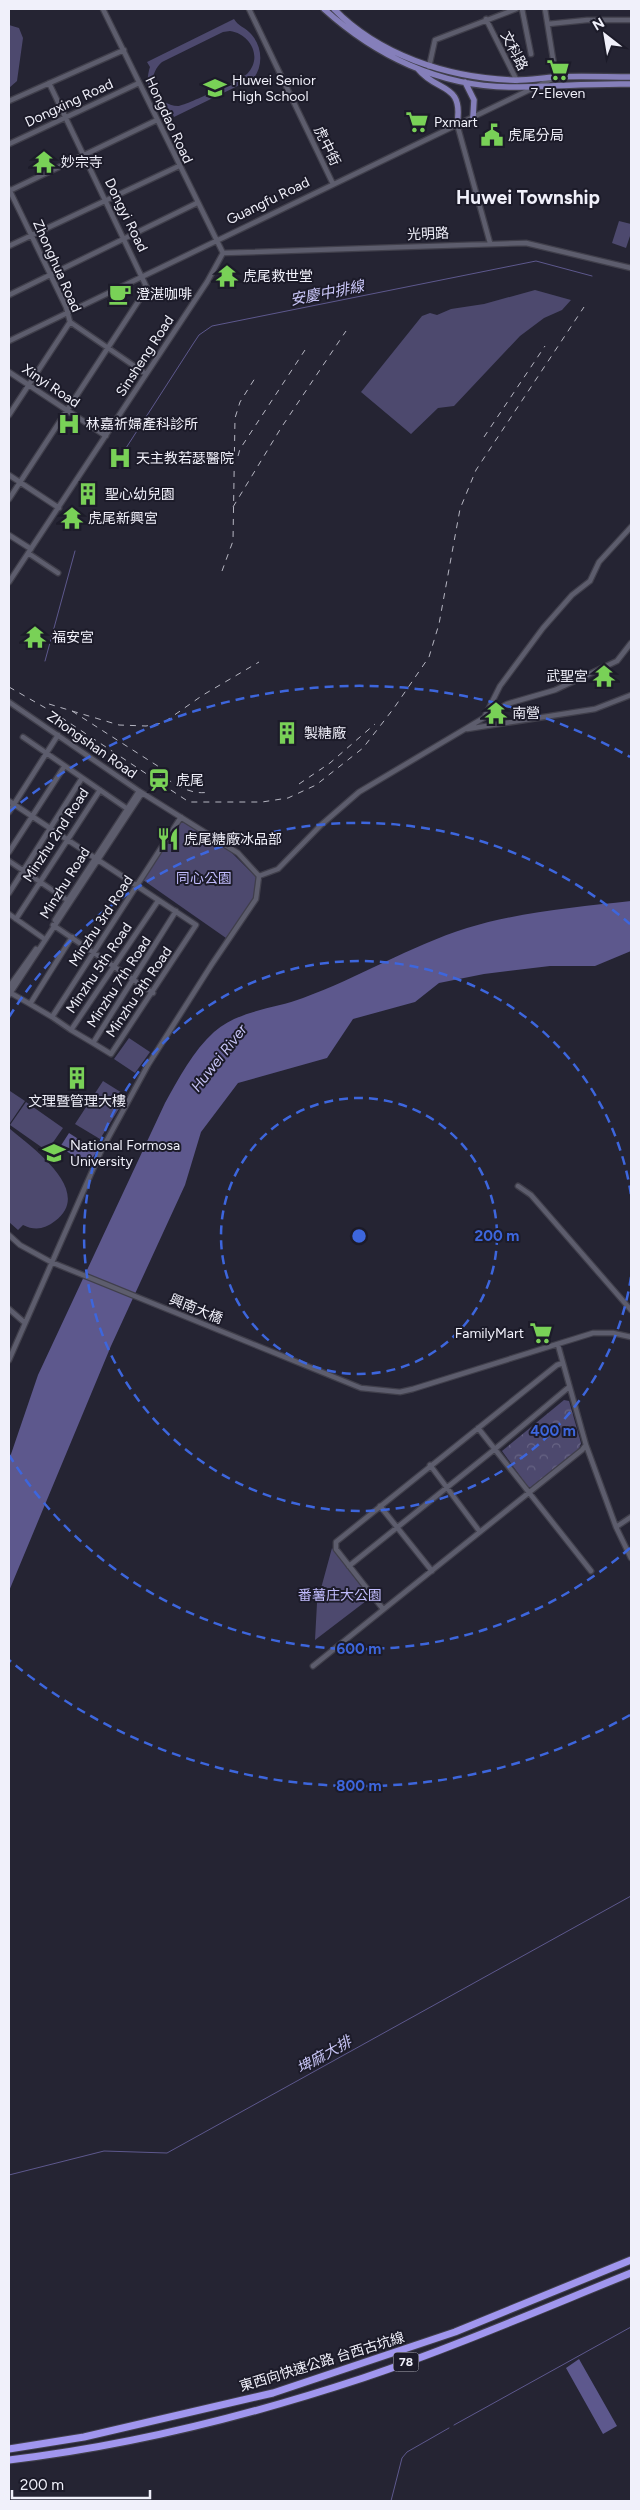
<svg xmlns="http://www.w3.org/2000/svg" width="640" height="2510" viewBox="0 0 640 2510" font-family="Figtree,'Noto Sans TC',sans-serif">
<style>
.green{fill:#4d496e;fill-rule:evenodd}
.forest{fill:url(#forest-crowns)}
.water{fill:#5d588d}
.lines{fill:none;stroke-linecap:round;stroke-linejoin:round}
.stream{stroke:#5d588d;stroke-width:1}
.minor-casing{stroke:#403f4b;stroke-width:7}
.major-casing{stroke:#403f4b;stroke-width:8}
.highway-casing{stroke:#403f4b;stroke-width:9}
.minor{stroke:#5d5d6d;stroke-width:4.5}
.major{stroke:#857fba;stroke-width:5.5}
.highway{stroke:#a096ee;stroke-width:7}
.rail{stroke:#b6b6c2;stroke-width:1;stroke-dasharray:6 6;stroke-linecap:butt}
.ring{fill:none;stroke:#3d66dd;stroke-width:2.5;stroke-dasharray:9 6}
.labels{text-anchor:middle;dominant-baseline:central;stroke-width:4;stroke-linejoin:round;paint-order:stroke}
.shield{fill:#1c1b29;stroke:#b0b0bb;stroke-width:1}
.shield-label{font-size:12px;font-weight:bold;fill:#f0f0fa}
.street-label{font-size:14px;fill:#f0f0fa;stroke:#1c1b29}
.poi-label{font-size:14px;fill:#f0f0fa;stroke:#1c1b29;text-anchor:start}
.park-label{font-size:14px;fill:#c0bbfc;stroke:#1c1b29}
.water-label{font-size:15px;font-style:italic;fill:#c7c4f5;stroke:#1c1b29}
.district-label{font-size:19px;font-weight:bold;fill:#f0f0fa;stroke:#1c1b29}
.centre{fill:#3d66dd;stroke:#1c1b29;stroke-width:2.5}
.ring-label{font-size:15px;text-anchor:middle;font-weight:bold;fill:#3d66dd;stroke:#1c1b29;stroke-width:4;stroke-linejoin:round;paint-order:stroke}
</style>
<defs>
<pattern id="forest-crowns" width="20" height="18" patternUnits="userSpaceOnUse" patternTransform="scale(1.25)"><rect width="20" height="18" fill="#4d496e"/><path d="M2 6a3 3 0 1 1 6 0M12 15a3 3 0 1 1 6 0" fill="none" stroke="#676484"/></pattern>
</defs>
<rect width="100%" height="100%" fill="#252433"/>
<path class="green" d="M 234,19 C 238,26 244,27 249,32 C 262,44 264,64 254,78 L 174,117 C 172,111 167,111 162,108 C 148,98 145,82 150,67 L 147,62 ZM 230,31 C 251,34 263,58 247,74 C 241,79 185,106 178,106 C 168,106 158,99 154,89 C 151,79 154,69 162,62 L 223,32 Z
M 9,25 L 19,28 L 23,38 L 17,81 L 9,88 Z
M 619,221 L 631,224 L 631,233 L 626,248 L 612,243 Z
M 535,290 L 571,300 L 562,310 L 544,318 L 520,336 L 454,406 L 438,408 L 411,434 L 361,392 L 422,316 L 430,313 L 437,315 L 451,309 L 484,304 Z
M 181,821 L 231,852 L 256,877 L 254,898 L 226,938 L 143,880 Z
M 129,1038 L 150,1052 L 135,1073 L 114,1059 Z
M 103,1081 L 127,1096 L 100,1139 L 75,1124 Z
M 10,1091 L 25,1101 L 10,1123 L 9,1093 Z
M 26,1102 L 63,1128 L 47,1151 L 10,1125 Z
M 9,1128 C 31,1147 95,1191 55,1221 C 45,1229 35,1231 23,1225 L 18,1230 L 9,1222 Z
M 332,1548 L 370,1598 L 315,1640 L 317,1603 Z"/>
<path class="forest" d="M 564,1400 L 569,1401 L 581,1443 L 579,1449 L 531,1487 L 528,1487 L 502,1451 Z"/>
<path class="water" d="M 631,901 L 631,951 L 595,966 L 550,966 L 484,974 L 439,983 L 415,1002 L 353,1019 L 327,1058 L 238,1083 L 201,1132 L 185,1185 L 111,1346 L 9,1591 L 9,1460 L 38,1375 L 165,1103 C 179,1078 193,1051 214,1032 C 239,1010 274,1009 303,998 C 358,978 410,946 467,928 C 520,912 576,907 631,901 Z
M 69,1133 L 97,1151 L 88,1165 L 60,1147 Z
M 579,2359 L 617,2426 L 603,2434 L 566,2368 Z"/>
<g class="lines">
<path class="stream" d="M 126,448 L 193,344 L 199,335 L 212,326 L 536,261 L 592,276
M 45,661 L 75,551
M 9,2175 L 104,2151 L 167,2153 L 631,1896
M 454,2425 L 631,2327
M 391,2501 L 402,2458 L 407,2452 L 449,2428"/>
<defs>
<path id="minor" d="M 249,9 L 333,184
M 522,9 L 531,54
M 486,19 L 517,81
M 548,24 L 587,20 L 631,20
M 429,67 L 435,40 L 516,9
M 9,101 L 124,50
M 457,124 L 490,243
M 9,144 L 139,83
M 9,189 L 66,307 L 70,322 L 146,374
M 9,191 L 157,120
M 9,246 L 179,166
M 223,253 L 526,243 L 631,268
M 9,295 L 197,203
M 9,341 L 556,77 L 545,9
M 9,372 L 106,436
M 9,415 L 70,322
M 9,475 L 59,508
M 9,499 L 147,288 L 49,83
M 9,535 L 31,549
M 28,553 L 58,573
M 9,582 L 207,282 L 223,253 L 103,9
M 9,702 L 139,791 L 238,853 L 259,876
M 485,716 L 500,686 L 543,628 L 572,595 L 590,581 L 599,562 L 631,527
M 467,729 L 595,709 L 631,695
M 23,737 L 129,810
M 9,801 L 196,925 L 111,1054 L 93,1043
M 9,812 L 58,735
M 9,852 L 64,767
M 9,861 L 67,900
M 259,876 L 278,869 L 321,825 L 359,792 L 507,704 L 555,690 L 617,661 L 631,643
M 9,893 L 82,778
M 9,914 L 43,938
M 16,919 L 100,790
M 55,920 L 139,791
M 53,925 L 153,993
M 9,987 L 36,949
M 9,992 L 30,1004 L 72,937
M 9,995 L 142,793
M 30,1004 L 52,1017 L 181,817
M 52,1017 L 71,1030 L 158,901
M 71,1030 L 93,1043 L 176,911
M 518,1186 L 531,1195 L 631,1310
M 9,1235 L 20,1245 L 51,1262 L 361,1388 L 400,1392 L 413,1389 L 593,1333 L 613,1333 L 631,1337
M 9,1309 L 25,1323
M 9,1360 L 101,1151 L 148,1065 L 212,964 L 256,899 L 259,876
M 478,1428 L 591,1571
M 586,1445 L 616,1527 L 631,1558
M 430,1465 L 480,1532
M 380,1506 L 432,1571
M 616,1527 L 631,1517
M 349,1566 L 495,1449 L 569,1387
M 383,1609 L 336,1549 L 336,1542 L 557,1365 L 563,1363
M 313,1666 L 582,1450 L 586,1445 L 558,1345"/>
<path id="major" d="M 324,9 C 376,56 439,86 509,87 C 550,87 591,83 631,84
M 334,9 C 379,55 446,77 510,80 C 525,81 540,78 555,77 C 580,76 606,77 631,77
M 418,69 C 437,93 464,82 457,124
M 465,82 L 474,100 L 473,117"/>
<path id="highway" d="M 9,2449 L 84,2437 L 273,2393 L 455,2332 L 631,2260
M 9,2460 C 129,2446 248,2416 363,2378 C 454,2347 542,2309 631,2273"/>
</defs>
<use href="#minor" class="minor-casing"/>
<use href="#major" class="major-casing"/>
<use href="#highway" class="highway-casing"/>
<use href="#minor" class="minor"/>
<use href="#major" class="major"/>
<use href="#highway" class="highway"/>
<path class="rail" d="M 484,437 L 545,346
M 238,456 L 240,449 L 305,350
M 233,507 L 281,428 L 346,331
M 222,571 L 233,541 L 235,418 L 240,402 L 257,375
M 9,687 L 56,714 L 189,802 L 262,802 L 288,798 L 316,785 L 363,748 L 394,708 L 429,657 L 439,624 L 460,509 L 476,470 L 584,307
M 49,704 L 72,711 L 167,772
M 72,711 L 119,725 L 146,726 L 163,723 L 203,695 L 259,662
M 156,772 C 172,782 189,796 209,792
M 299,784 L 330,763 L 375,724"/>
</g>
<g class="ring">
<circle cx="359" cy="1236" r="138"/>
<path d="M631 1277A275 275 0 1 1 631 1195"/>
<path d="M630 1548A413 413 0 0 1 9 1455M9 1017A413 413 0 0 1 630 924"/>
<path d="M630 1715A550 550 0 0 1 9 1660M9 812A550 550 0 0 1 630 757"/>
</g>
<defs>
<symbol id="supermarket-bare" viewBox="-9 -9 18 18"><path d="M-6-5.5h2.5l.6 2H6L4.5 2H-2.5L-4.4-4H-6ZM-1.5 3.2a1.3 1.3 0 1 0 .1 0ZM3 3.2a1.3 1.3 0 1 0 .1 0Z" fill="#79d157" stroke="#1c1b29" stroke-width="2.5" paint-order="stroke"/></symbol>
<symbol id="school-bare" viewBox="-9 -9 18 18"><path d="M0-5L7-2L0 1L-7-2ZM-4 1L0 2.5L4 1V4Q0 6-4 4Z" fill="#79d157" stroke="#1c1b29" stroke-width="2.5" paint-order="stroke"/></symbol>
<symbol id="civic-bare" viewBox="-9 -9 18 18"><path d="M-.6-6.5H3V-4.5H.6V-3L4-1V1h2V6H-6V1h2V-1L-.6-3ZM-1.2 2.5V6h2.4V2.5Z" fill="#79d157" stroke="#1c1b29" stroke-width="2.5" paint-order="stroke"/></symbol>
<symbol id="temple-bare" viewBox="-9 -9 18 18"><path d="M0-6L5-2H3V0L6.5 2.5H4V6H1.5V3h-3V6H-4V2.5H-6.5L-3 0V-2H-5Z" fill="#79d157" stroke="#1c1b29" stroke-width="2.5" paint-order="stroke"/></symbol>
<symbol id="cafe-bare" viewBox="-9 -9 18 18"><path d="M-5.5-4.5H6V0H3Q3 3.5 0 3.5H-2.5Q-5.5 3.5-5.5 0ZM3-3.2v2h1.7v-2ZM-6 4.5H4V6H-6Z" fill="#79d157" stroke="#1c1b29" stroke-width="2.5" paint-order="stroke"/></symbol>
<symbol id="hospital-bare" viewBox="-9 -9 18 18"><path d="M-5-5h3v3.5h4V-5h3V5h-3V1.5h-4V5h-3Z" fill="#79d157" stroke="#1c1b29" stroke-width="2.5" paint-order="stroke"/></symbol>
<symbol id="building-bare" viewBox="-9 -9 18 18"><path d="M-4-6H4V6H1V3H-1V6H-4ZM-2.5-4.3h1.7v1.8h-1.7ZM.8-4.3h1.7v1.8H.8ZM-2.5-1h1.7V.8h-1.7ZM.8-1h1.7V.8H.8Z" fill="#79d157" stroke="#1c1b29" stroke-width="2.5" paint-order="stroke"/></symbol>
<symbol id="station-bare" viewBox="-9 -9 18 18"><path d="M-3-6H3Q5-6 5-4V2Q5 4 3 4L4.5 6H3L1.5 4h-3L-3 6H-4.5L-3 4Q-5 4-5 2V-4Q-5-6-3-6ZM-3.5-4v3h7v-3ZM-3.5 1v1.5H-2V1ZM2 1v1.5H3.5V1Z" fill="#79d157" stroke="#1c1b29" stroke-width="2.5" paint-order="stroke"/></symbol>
<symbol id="restaurant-bare" viewBox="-9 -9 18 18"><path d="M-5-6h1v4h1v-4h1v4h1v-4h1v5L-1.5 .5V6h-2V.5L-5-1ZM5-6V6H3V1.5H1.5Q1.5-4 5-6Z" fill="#79d157" stroke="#1c1b29" stroke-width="2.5" paint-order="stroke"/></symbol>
<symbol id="university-bare" viewBox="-9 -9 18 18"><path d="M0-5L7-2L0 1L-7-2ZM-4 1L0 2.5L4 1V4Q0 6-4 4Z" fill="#79d157" stroke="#1c1b29" stroke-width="2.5" paint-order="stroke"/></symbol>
</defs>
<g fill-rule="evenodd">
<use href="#supermarket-bare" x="542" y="54" width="32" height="32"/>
<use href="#school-bare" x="199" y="72" width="32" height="32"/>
<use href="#supermarket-bare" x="401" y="106" width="32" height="32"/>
<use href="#civic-bare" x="476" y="119" width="32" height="32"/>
<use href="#temple-bare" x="28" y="146" width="32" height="32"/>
<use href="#temple-bare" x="211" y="260" width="32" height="32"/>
<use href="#cafe-bare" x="104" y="278" width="32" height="32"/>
<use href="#hospital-bare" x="53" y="408" width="32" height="32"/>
<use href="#hospital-bare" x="104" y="442" width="32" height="32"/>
<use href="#building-bare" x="72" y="478" width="32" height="32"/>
<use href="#temple-bare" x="56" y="502" width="32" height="32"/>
<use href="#temple-bare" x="19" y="621" width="32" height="32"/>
<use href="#temple-bare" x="588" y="660" width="32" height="32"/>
<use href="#temple-bare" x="480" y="697" width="32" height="32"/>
<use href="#building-bare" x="271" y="717" width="32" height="32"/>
<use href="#station-bare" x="143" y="764" width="32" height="32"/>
<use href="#restaurant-bare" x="152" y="823" width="32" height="32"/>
<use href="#building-bare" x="61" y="1062" width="32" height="32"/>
<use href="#university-bare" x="38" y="1137" width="32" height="32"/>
<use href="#supermarket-bare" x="525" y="1317" width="32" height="32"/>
</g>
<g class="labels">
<rect class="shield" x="393.5" y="2352.5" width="25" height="19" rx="4"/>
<g class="shield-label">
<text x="406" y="2362">78</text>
</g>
<g class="street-label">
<text transform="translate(514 51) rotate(63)">文科路</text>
<text transform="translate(69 103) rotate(-25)">Dongxing Road</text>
<text transform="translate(169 120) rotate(65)">Hongdao Road</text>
<text transform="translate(327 146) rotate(64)">虎中街</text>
<text transform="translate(268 201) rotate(-26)">Guangfu Road</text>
<text transform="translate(126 215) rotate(64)">Dongyi Road</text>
<text transform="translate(428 234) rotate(-3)">光明路</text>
<text transform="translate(57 266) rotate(66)">Zhonghua Road</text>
<text transform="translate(145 356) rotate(-57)">Sinsheng Road</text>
<text transform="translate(51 386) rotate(34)">Xinyi Road</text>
<text transform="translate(92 745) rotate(35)">Zhongshan Road</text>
<text transform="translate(56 835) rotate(-57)">Minzhu 2nd Road</text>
<text transform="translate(65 883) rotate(-58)">Minzhu Road</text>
<text transform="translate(101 921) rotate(-57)">Minzhu 3rd Road</text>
<text transform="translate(99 968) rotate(-56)">Minzhu 5th Road</text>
<text transform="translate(119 982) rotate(-57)">Minzhu 7th Road</text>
<text transform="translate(139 992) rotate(-56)">Minzhu 9th Road</text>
<text transform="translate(196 1309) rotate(22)">興南大橋</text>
<text transform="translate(322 2362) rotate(-17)">東西向快速公路 台西古坑線</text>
</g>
<g class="poi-label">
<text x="232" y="80">Huwei Senior<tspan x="232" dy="16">High School</tspan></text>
<text x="558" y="93" text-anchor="middle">7-Eleven</text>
<text x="434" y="122">Pxmart</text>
<text x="508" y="135">虎尾分局</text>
<text x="61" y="162">妙宗寺</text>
<text x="243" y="276">虎尾救世堂</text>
<text x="136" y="294">澄湛咖啡</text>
<text x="86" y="424">林嘉祈婦產科診所</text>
<text x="136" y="458">天主教若瑟醫院</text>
<text x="105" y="494">聖心幼兒園</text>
<text x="88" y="518">虎尾新興宮</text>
<text x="52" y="637">福安宮</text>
<text x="588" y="676" text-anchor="end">武聖宮</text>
<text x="512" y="713">南營</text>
<text x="304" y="733">製糖廠</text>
<text x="176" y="780">虎尾</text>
<text x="184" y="839">虎尾糖廠冰品部</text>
<text x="77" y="1101" text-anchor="middle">文理暨管理大樓</text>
<text x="70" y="1145">National Formosa<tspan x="70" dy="16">University</tspan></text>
<text x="524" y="1333" text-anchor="end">FamilyMart</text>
</g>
<g class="park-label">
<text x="204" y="878">同心公園</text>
<text x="340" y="1595">番薯庄大公園</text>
</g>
<g class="water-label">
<text transform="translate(327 293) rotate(-11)">安慶中排線</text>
<text transform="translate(219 1058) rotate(-52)">Huwei River</text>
<text transform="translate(324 2055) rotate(-29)">埤麻大排</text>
</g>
<g class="district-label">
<text x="528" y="197">Huwei Township</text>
</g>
</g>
<circle cx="359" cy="1236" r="8" class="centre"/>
<g class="ring-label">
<text x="497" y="1241">200 m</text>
<text x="553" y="1436">400 m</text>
<text x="359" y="1654">600 m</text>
<text x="359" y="1791">800 m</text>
</g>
<rect width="640" height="2510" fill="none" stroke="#f0f0fa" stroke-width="20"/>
<g transform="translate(605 35) rotate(329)" stroke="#1c1b29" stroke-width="4" paint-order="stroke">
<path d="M0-4L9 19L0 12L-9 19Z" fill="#f0f0fa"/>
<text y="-8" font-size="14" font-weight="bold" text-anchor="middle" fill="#f0f0fa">N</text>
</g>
<path d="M12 2490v8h138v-8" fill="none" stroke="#f0f0fa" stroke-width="2.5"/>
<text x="20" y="2490" font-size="15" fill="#f0f0fa" stroke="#1c1b29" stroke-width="4" paint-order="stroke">200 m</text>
</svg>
